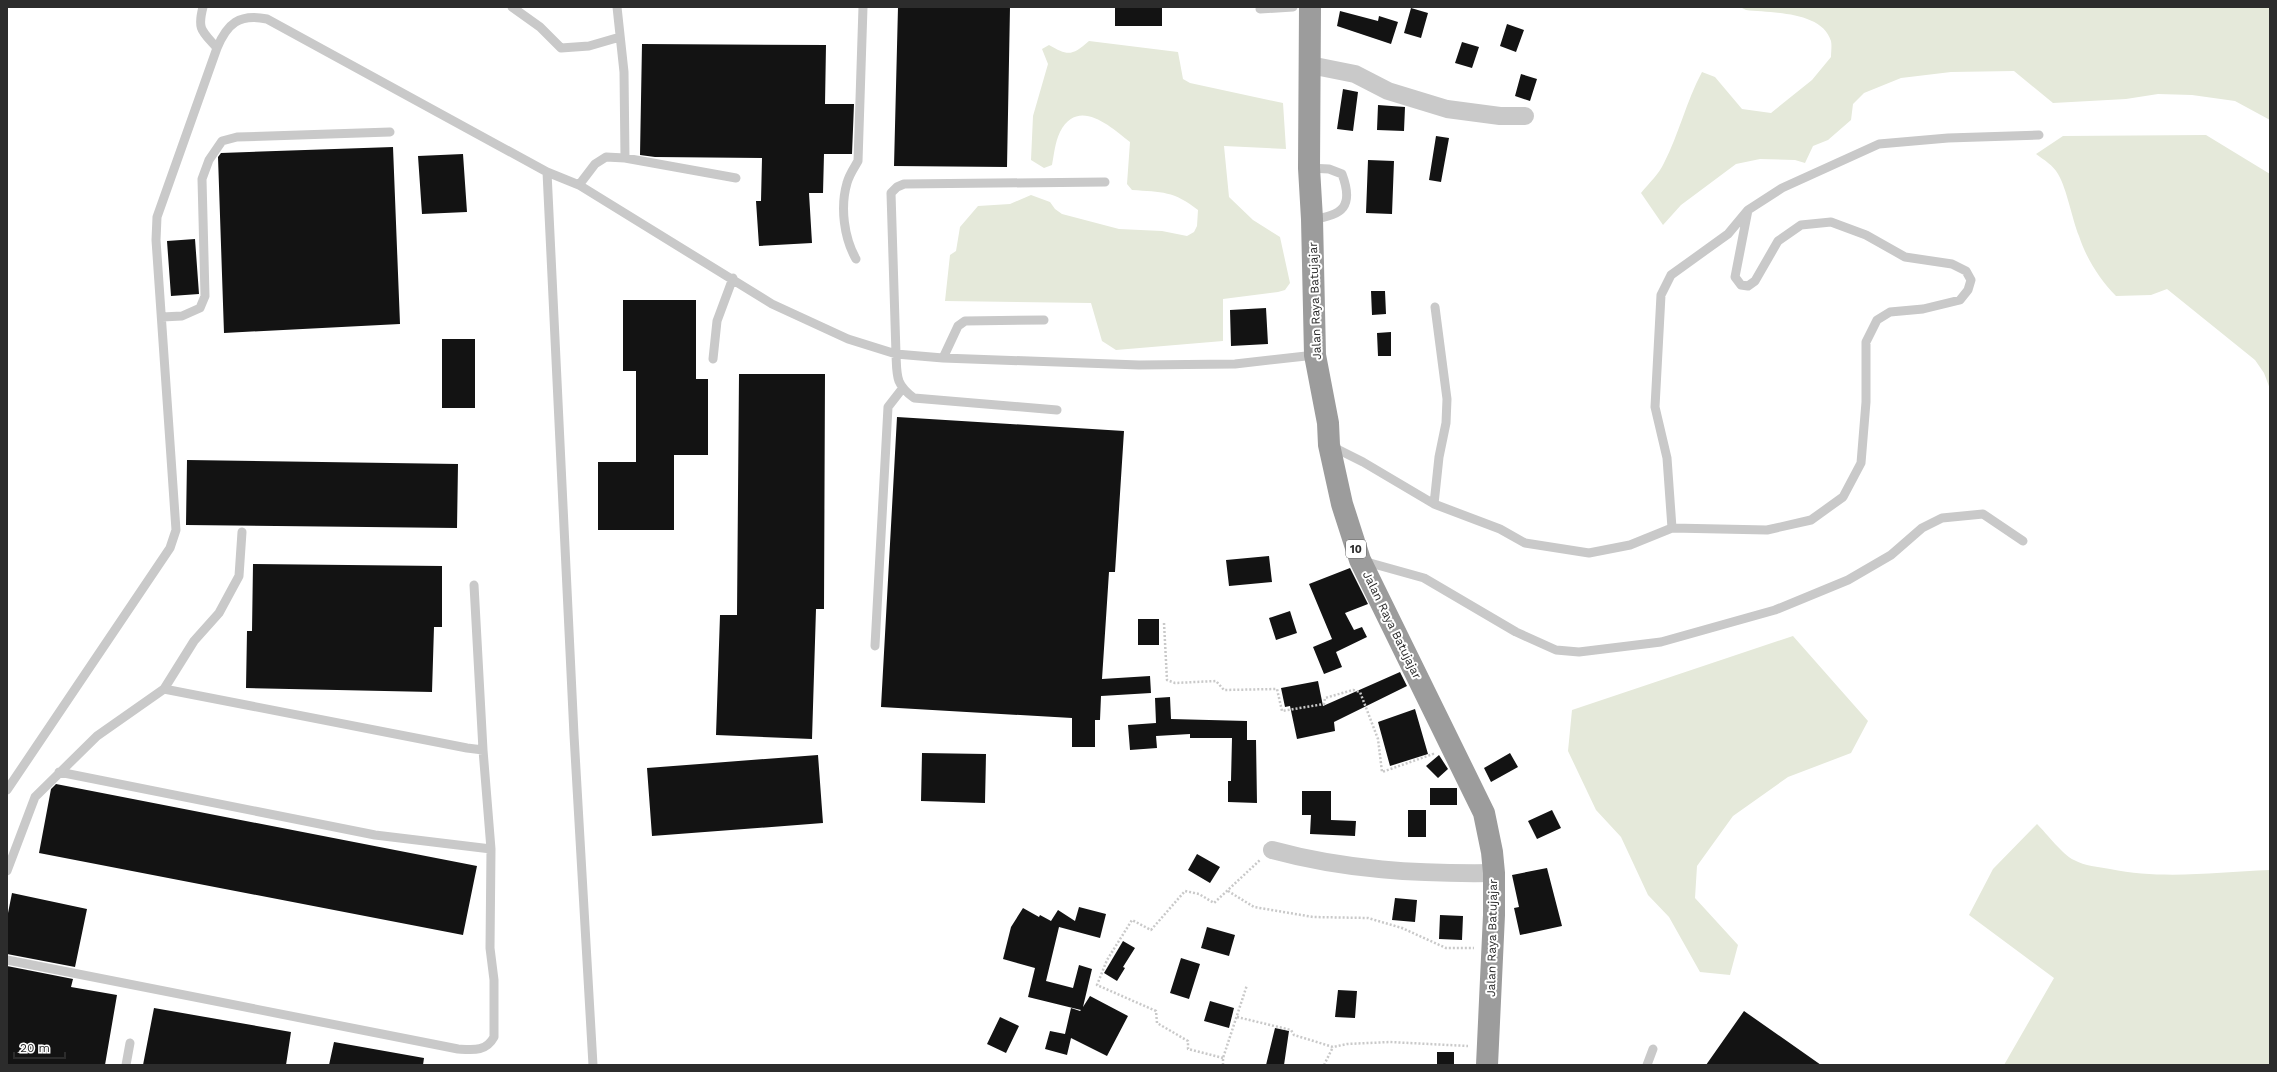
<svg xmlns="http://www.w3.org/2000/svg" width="2277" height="1072" viewBox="0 0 2277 1072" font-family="'Work Sans',sans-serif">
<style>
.green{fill:#e5e9da}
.building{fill:#131313}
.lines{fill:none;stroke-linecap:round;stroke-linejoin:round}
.path{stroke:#c9c9c9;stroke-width:2.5;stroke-dasharray:2 2;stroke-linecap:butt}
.service{stroke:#c9c9c9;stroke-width:9}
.minor{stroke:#c9c9c9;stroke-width:18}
.trunk{stroke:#9c9c9c;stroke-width:22}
.labels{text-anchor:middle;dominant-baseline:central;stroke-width:4;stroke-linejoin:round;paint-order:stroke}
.shield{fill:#fff;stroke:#6b6b6b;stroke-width:1}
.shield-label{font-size:11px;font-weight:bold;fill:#2c2c2c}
.street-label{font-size:12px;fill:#2c2c2c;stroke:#fff}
</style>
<rect width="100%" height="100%" fill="#fff"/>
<path class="green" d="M 1740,7 L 2270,7 L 2270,120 L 2235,101 L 2192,95 L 2158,94 L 2126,99 L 2053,103 L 2014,71 L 1951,72 L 1901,78 L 1864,93 L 1853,104 L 1851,120 L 1828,140 L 1813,146 L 1805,163 L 1795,160 L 1760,159 L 1736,164 L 1681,205 L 1663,225 L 1641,193 C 1649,183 1659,174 1664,163 C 1679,134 1686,102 1702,72 L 1715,77 L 1742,109 L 1771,113 L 1812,80 L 1831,57 C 1831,52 1832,46 1831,41 C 1822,11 1771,13 1746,10 Z
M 1089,41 L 1178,52 L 1183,79 L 1190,83 L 1283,103 L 1286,149 L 1224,146 L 1229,197 L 1253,220 L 1280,237 L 1290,283 L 1285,290 L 1278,292 L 1223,299 L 1223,341 L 1116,350 L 1102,341 L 1091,303 L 945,301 L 950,255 L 956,251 L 960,227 L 978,206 L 1010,204 L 1031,195 L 1050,202 L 1055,209 L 1062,214 L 1119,229 L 1162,231 L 1187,236 L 1194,232 L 1197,226 L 1198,210 C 1174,191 1162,192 1132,190 L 1127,184 L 1130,142 C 1110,126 1078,97 1060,132 C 1055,142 1054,155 1052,165 L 1044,168 L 1031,160 L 1033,116 L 1048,64 L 1042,49 L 1049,45 C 1068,56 1072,56 1089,41 Z
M 2206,135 L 2270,174 L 2270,389 L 2264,373 L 2255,360 L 2167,289 L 2151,295 L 2116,296 C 2100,280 2086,258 2079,236 C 2072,219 2067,189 2058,174 C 2053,165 2044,160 2036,154 L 2063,136 Z
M 1793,636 L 1868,721 L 1851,753 L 1788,777 L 1733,816 L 1697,866 L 1695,898 L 1738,945 L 1730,975 L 1700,972 L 1669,917 L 1648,895 L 1621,837 L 1596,810 L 1568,751 L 1572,710 Z
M 2037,824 C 2047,834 2063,855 2074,860 C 2085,866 2098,867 2110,869 C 2164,880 2216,872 2270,870 L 2270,1065 L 2004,1065 L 2054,978 L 1969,915 L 1993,869 Z"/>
<path class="building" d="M 898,7 L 1010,7 L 1007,167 L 894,166 Z
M 1115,7 L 1162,7 L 1162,26 L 1115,26 Z
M 1411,8 L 1428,13 L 1421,38 L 1404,33 Z
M 1340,11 L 1378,21 L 1379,16 L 1398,22 L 1391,44 L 1337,26 Z
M 1507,24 L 1524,30 L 1516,52 L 1500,46 Z
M 1462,42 L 1479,47 L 1472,68 L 1455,63 Z
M 642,44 L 826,45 L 825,104 L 854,104 L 852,154 L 824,154 L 823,193 L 809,193 L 812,243 L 759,246 L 756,201 L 761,201 L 762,158 L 655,157 L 640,155 Z
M 1521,74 L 1537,79 L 1530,101 L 1515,96 Z
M 1343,89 L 1358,92 L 1353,131 L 1337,129 Z
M 1378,105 L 1405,107 L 1404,131 L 1377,130 Z
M 1436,136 L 1449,138 L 1441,182 L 1429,180 Z
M 393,147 L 400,324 L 224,333 L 218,157 L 221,153 Z
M 463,154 L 467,212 L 422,214 L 418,156 Z
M 1368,160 L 1394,161 L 1392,214 L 1366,213 Z
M 195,239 L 199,294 L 171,296 L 167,241 Z
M 1371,291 L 1385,291 L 1386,314 L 1372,315 Z
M 623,300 L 696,300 L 696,379 L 708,379 L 708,455 L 674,455 L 674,530 L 598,530 L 598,462 L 636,462 L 636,371 L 623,371 Z
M 1266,308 L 1268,344 L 1231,346 L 1230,310 Z
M 1391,332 L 1391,356 L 1378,356 L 1377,333 Z
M 442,339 L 475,339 L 475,408 L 442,408 Z
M 739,374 L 825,374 L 824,609 L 816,609 L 812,739 L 716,735 L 720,615 L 737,615 Z
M 897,417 L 1124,431 L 1115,572 L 1109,572 L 1102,679 L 1150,676 L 1151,693 L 1101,696 L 1100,720 L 1095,720 L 1095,747 L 1072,747 L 1072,718 L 881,707 Z
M 187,460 L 458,464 L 457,528 L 186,525 Z
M 1269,556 L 1272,582 L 1229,586 L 1226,560 Z
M 253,564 L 442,566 L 442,627 L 434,627 L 432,692 L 246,688 L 247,631 L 252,631 Z
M 1350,568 L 1368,604 L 1345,613 L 1354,630 L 1362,627 L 1367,637 L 1336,652 L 1342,667 L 1324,674 L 1313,647 L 1332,639 L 1309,584 Z
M 1290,611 L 1297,633 L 1276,640 L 1269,618 Z
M 1138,619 L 1159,619 L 1159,645 L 1138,645 Z
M 1400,672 L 1407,686 L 1334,722 L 1335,731 L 1297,739 L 1290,706 L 1285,707 L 1281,688 L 1318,681 L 1323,706 Z
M 1170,697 L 1171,719 L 1247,721 L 1247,740 L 1256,740 L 1257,803 L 1228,802 L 1228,781 L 1231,781 L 1232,738 L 1190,738 L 1190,734 L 1156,736 L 1157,748 L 1130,750 L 1128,725 L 1156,723 L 1155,698 Z
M 1415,709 L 1428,754 L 1390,766 L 1378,722 Z
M 922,753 L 986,754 L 985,803 L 921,801 Z
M 1510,753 L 1518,767 L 1491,782 L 1484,768 Z
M 818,755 L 823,823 L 652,836 L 647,768 Z
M 1439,755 L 1448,769 L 1438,778 L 1426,766 Z
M 56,784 L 477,866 L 463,935 L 39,853 L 51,789 Z
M 1430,788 L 1457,788 L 1457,805 L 1430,805 Z
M 1302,791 L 1331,791 L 1331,820 L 1356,821 L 1355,836 L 1310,834 L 1311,815 L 1302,815 Z
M 1408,810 L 1426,810 L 1426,837 L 1408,837 Z
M 1552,810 L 1561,828 L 1537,839 L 1528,821 Z
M 1197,854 L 1220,867 L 1210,883 L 1188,870 Z
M 1547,868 L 1562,926 L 1520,935 L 1514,908 L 1519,907 L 1512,875 Z
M 12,893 L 87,909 L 75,967 L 7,954 L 7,918 Z
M 1395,898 L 1417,900 L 1415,922 L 1392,920 Z
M 1079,907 L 1106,914 L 1100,938 L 1059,927 L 1046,981 L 1073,988 L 1079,965 L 1092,969 L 1083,1007 L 1090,996 L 1128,1016 L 1107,1056 L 1071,1038 L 1067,1055 L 1045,1049 L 1050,1031 L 1065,1034 L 1071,1008 L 1080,1011 L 1081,1010 L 1028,997 L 1035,968 L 1003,959 L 1011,927 L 1023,908 L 1039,917 L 1040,915 L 1051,921 L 1058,910 L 1075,921 Z
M 1440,915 L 1463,916 L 1462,940 L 1439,939 Z
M 1207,927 L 1235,935 L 1229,956 L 1201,948 Z
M 1123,941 L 1135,948 L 1123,967 L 1125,968 L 1117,981 L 1104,973 Z
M 1181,958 L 1200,964 L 1189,999 L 1170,993 Z
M 7,966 L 73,979 L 71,987 L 117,995 L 105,1065 L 7,1065 Z
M 1338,990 L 1357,991 L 1355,1018 L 1335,1017 Z
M 1210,1001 L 1234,1008 L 1229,1028 L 1204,1021 Z
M 154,1008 L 291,1032 L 286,1065 L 143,1065 Z
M 1744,1011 L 1821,1065 L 1706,1065 Z
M 1000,1017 L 1019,1026 L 1006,1053 L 987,1044 Z
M 1275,1028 L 1289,1031 L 1284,1065 L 1266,1065 Z
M 334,1042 L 424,1058 L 423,1065 L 329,1065 Z
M 1437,1052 L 1454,1052 L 1454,1065 L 1437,1065 Z"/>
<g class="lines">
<path class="path" d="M 1164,623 L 1167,680 L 1175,683 L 1216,681 L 1224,690 L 1277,689 L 1282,711 L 1324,704 L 1325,698 L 1353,690 L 1360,692 L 1378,739 L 1382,772 L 1433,754 L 1432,752
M 1228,891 L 1254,907 L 1313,917 L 1368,918 L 1402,928 L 1446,948 L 1474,948
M 1237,1017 L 1291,1030 L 1294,1035 L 1333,1047 L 1347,1044 L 1390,1042 L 1468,1046
M 1223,1058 L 1188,1049 L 1188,1041 L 1157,1023 L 1156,1011 L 1097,985 L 1107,960 L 1132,920 L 1151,930 L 1185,891 L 1199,894 L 1214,903 L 1260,860
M 1223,1065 L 1223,1058 L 1247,985
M 1324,1065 L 1333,1047"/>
<path class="service" d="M 203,7 C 197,30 202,31 217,48
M 512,7 L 540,27 L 561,48 L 589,46 L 620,37
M 617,7 L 624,72 L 625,158
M 1260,9 L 1293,7
M 1309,168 L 1329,169 L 1342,174 C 1354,206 1343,216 1312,219
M 547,172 L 574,735 L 593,1065
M 579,185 L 595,164 L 606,157 L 625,158 L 736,178
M 856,259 C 844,238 840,207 847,183 C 849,175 854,168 858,161 L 863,7
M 162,317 L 182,316 L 200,308 L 205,296 L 202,179 L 209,160 L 222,141 L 237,137 L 390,132
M 943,358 L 958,326 L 965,321 L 1044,320
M 713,359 L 717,321 L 733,278
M 1057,410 L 914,398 C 895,384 897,376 896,354 L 891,193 L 897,187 L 904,184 L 1105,182
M 1331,446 L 1363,462 L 1434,504 L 1500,529 L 1525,543 L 1589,553 L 1630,545 L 1672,528 L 1767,530 L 1811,520 L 1843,497 L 1861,463 L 1866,402 L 1866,342 L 1877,320 L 1890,312 L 1923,309 L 1960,300 L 1968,290 L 1971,280 L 1966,271 L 1952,264 L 1905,257 L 1866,235 L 1831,222 L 1801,225 L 1778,241 L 1755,281 L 1748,286 L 1741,285 L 1735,277 L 1748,210
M 1434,504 L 1439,457 L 1446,423 L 1447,399 L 1435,307
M 1672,528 L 1667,458 L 1655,407 L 1661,295 L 1671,275 L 1728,234 L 1748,210 L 1782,188 L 1879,144 L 1948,138 L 2039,135
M 1363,561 L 1424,578 L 1516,632 L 1556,650 L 1579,652 L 1661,642 L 1775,610 L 1848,580 L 1891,555 L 1922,528 L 1942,518 L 1983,514 L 2023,541
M 474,585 L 483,750
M 875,646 L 888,407 L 902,389
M 59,772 L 375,835 L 491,849
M 7,790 L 170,548 L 176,530 L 156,240 L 157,217 L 217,48 C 227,24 239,13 267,19 L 547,172 L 579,185 L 772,304 L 848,339 L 896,354 L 943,358 L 1139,365 L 1235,364 L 1315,355
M 7,871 L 35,797 L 97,736 L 164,689 L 194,641 L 219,613 L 239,576 L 242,532
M 7,960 L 458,1049 C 473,1050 486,1052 494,1037 L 494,980 L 490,948 L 491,849 L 483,750 L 467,748 L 164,689
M 126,1065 L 130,1043
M 1647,1065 L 1653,1049"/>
<path class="minor" d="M 1310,65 L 1355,74 L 1388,91 L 1447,109 L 1500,116 L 1525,116
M 1272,850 C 1345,870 1418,874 1494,873"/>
<path class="trunk" d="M 1310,7 L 1309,168 L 1312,219 L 1315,355 L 1328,423 L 1329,445 L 1342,504 L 1360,560 L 1484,813 L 1492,852 L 1494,873 L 1494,915 L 1487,1065"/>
</g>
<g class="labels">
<rect class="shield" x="1346" y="540" width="20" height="18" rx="3"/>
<g class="shield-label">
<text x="1356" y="549">10</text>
</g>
<g class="street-label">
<text transform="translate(1315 301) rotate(-92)">Jalan Raya Batujajar</text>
<text transform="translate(1392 625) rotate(64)">Jalan Raya Batujajar</text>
<text transform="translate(1492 938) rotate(-89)">Jalan Raya Batujajar</text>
</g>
</g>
<rect width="2277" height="1072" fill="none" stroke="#2c2c2c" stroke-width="16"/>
<path d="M14 1052v6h51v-6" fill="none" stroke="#2c2c2c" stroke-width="2"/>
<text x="20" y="1052" font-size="12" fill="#2c2c2c" stroke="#ffffff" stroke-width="3" paint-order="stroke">20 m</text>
</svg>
